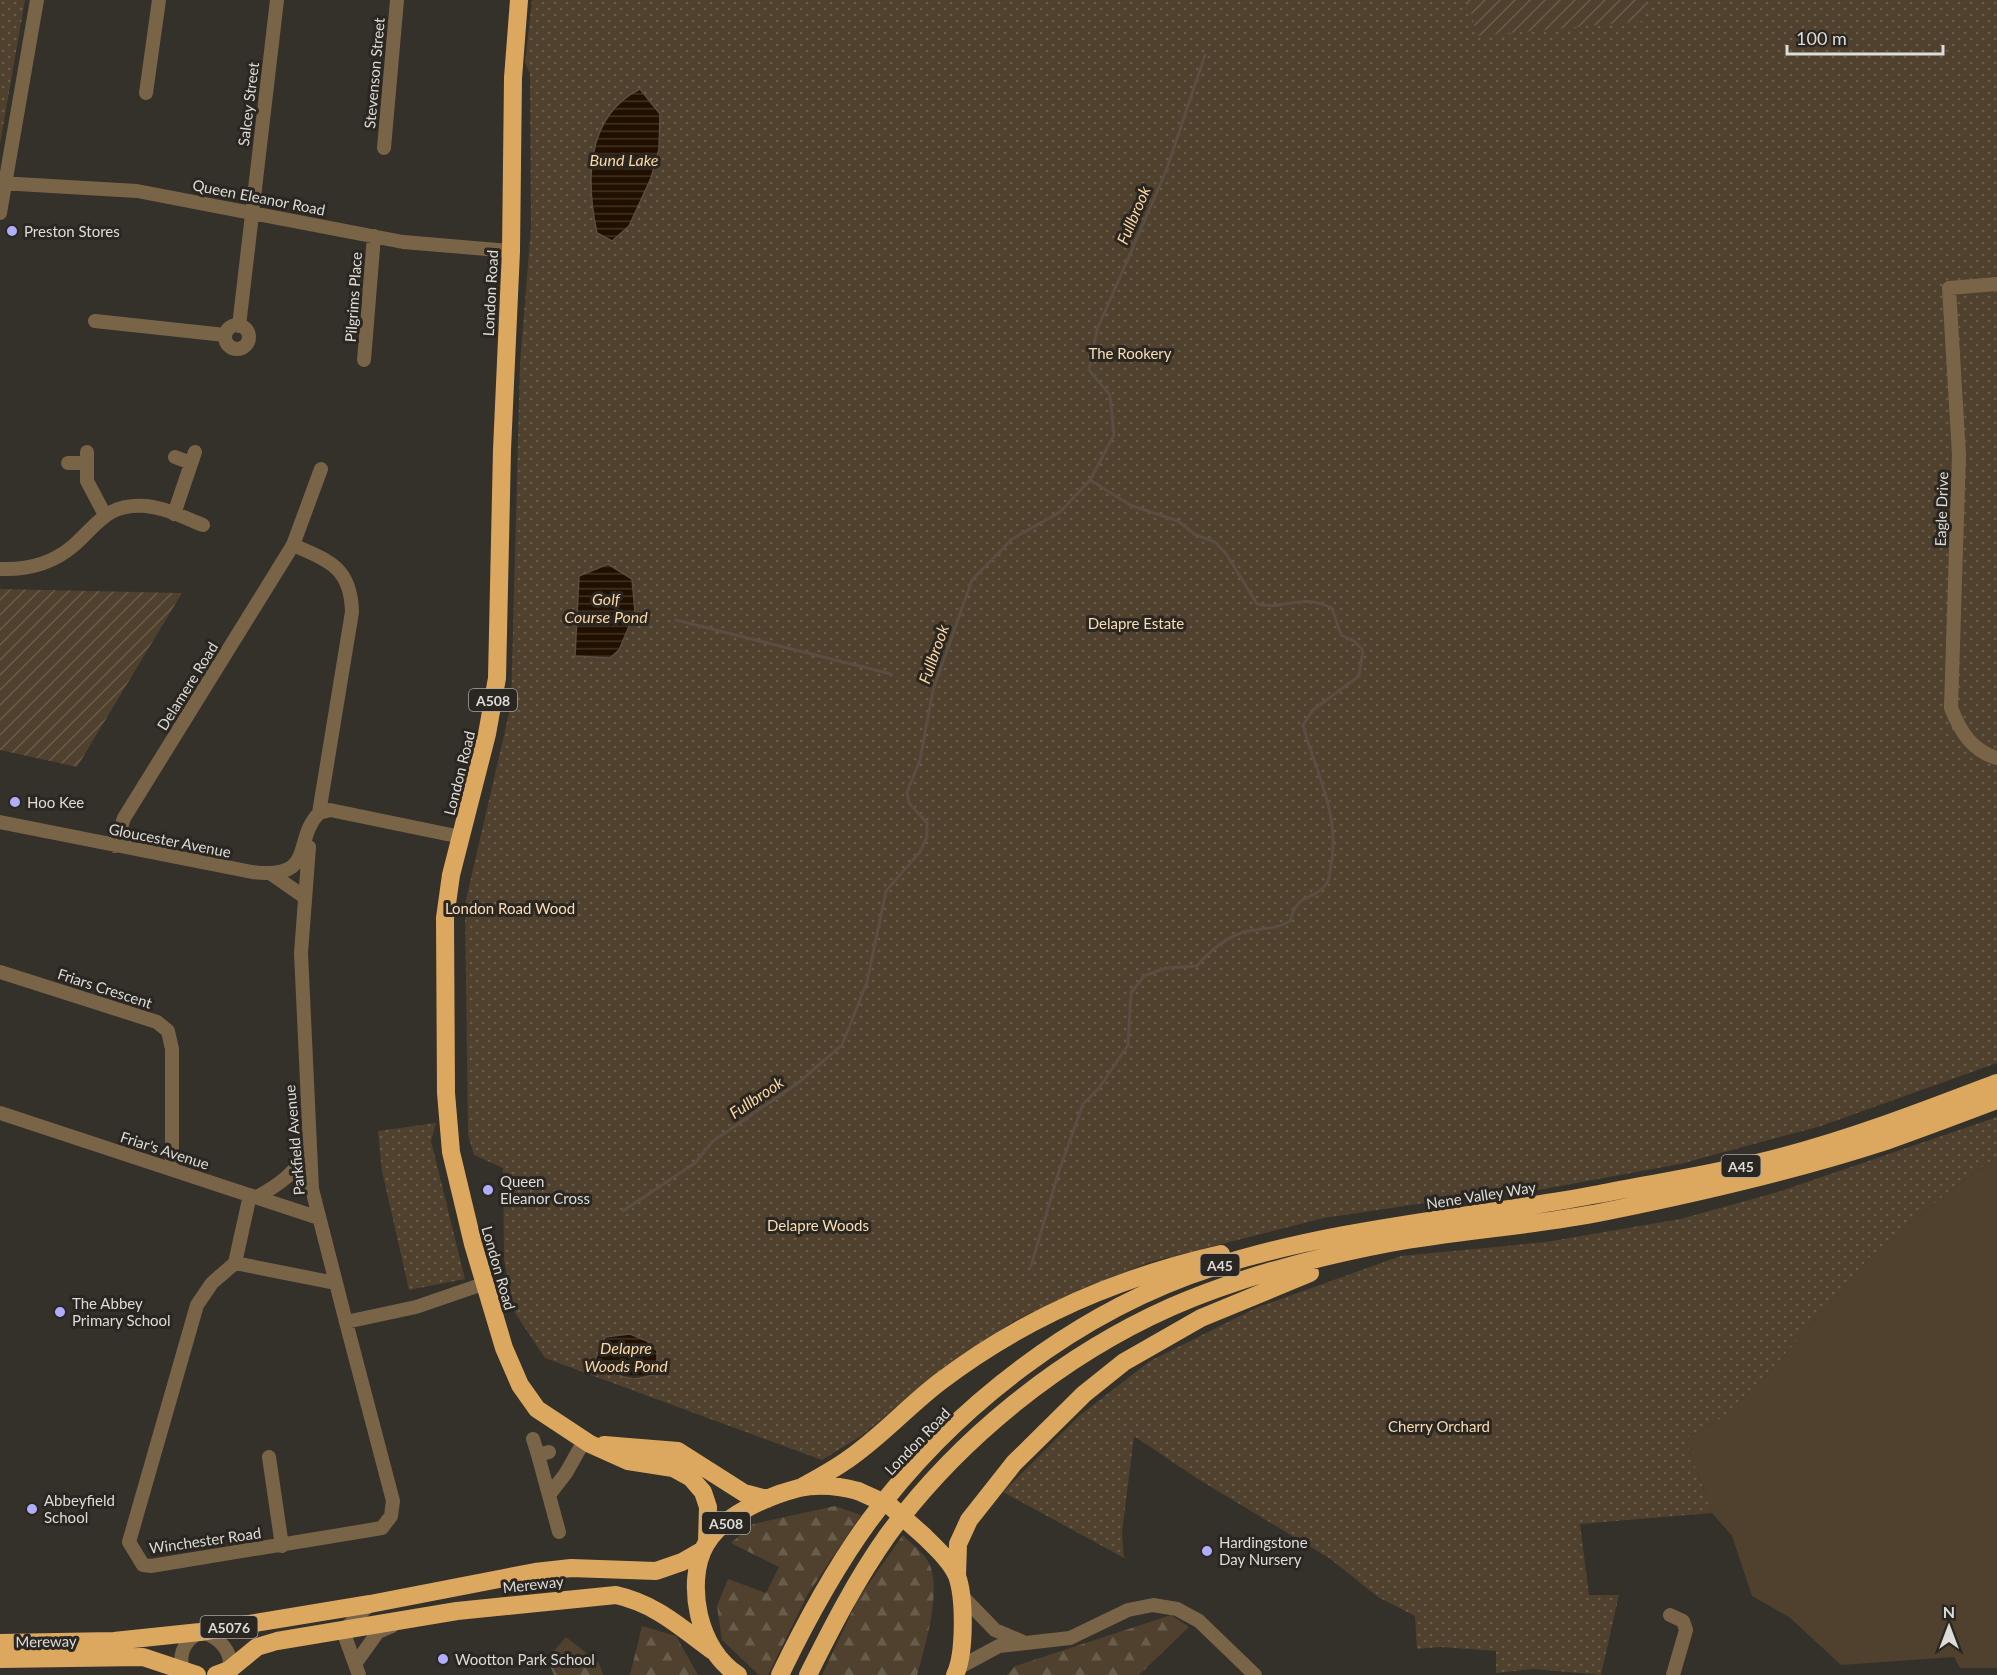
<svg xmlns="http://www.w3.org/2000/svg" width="1997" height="1675" viewBox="0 0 1997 1675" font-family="Lato,sans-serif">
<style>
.grass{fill:#4f412d}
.forest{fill:url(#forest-firs)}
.park{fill:url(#park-dots)}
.garden{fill:url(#garden-furrows)}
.water{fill:url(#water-rules);stroke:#5a4d41;stroke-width:1.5}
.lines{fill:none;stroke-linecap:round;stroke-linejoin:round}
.stream{stroke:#5a4d41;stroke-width:3}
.minor{stroke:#796448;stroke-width:14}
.highway{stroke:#dca85f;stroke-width:18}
.highway-bridge{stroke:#dca85f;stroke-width:18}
.poi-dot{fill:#b0aefa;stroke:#2a2621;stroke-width:2}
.labels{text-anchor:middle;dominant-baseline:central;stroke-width:6;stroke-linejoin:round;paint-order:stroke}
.shield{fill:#2a2621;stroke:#a8a5a1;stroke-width:1.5}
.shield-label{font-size:14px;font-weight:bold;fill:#dedcd8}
.street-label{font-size:15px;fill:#dedcd8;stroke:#2a2621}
.poi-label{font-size:15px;fill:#dedcd8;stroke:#2a2621;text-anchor:start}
.park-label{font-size:15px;fill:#fbddb4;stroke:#2a2621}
.water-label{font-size:16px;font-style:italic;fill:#fdd6a2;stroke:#2a2621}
</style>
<defs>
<pattern id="forest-firs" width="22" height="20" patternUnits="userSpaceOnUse" patternTransform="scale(1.5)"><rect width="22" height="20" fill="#4f412d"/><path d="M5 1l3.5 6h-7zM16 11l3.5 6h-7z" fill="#685c4b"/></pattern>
<pattern id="park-dots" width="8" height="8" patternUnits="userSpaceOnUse" patternTransform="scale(1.5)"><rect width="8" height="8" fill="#4f412d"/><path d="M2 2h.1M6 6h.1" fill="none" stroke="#685c4b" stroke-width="1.8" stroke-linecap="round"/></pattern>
<pattern id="garden-furrows" width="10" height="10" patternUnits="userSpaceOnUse" patternTransform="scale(1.5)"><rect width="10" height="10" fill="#4f412d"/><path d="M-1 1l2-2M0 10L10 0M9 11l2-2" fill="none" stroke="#685c4b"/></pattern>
<pattern id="water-rules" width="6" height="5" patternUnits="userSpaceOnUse" patternTransform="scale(1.5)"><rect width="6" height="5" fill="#211000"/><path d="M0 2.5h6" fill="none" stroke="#413224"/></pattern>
</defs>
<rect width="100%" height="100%" fill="#34302a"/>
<path class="grass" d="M 1997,1156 L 1997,1668 L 1960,1668 L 1954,1657 L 1841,1665 L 1789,1617 L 1752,1596 L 1732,1536 L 1712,1513 L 1685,1439 L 1723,1417 L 1764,1378 L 1869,1258 L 1938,1200 Z"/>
<path class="forest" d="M 835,1506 L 861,1515 L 808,1594 L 768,1675 L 759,1675 L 722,1640 L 717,1606 L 728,1579 L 766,1593 L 779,1567 L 731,1543 L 753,1524 Z
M 903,1535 C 910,1543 924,1553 929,1563 C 942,1589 925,1648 917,1675 L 822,1675 L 858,1599 Z
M 1171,1615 L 1189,1627 L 1139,1675 L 1007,1675 L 1015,1666 Z
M 642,1626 L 676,1636 L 698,1675 L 630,1675 Z
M 566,1637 L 599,1663 L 603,1675 L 554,1675 L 547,1659 Z"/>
<path class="park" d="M 0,0 L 25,0 L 0,144 Z
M 532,0 L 1997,0 L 1997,1063 L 1821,1126 L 1680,1164 L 1533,1191 L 1418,1204 L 1324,1218 L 1147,1263 L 1058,1300 L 1012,1322 L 911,1395 L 861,1436 L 822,1460 L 545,1358 L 515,1313 L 504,1260 L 503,1168 L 474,1155 L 468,1135 L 465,904 L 511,705 L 520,364 L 531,227 L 530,74 L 525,63 Z
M 1997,1117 L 1997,1156 L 1938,1200 L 1869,1258 L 1764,1378 L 1723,1417 L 1685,1439 L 1712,1513 L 1580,1524 L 1589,1595 L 1619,1595 L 1601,1675 L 1534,1669 L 1496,1673 L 1496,1651 L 1440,1647 L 1417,1649 L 1415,1616 L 1378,1597 L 1329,1558 L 1198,1479 L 1134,1436 L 1122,1533 L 1124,1558 L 1003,1492 L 1079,1416 L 1150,1361 L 1258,1307 L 1401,1256 L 1546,1242 L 1680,1219 L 1778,1192 Z
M 436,1123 L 431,1141 L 465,1279 L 409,1290 L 382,1171 L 378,1131 Z"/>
<path class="garden" d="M 1468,0 L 1647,0 L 1642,21 L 1477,36 Z
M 0,589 L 182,593 L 77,767 L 0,750 Z"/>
<path class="water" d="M 640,89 L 660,114 L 659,149 L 651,178 L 629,226 L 612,241 L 597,233 C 586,182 585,116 640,89 Z
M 608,564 L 632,579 L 635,612 L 619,650 L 610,658 L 575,656 L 579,576 Z
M 630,1334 L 647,1341 L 657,1351 L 657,1373 C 630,1385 617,1376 595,1360 L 605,1337 Z"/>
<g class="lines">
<path class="stream" d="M 676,620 L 891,674
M 623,1211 L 695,1163 L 713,1141 L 798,1083 L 842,1045 L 867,982 L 886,891 L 920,852 L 927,837 L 927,823 L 909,803 L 907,792 L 920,760 L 933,690 L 972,580 L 1012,539 L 1060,512 L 1090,480 L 1114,435 L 1110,395 L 1089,370 L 1097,330 L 1166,171 L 1205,55
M 1031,1266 L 1059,1171 L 1083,1104 L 1099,1088 L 1128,1045 L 1131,993 L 1144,976 L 1166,968 L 1197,966 C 1209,952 1225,938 1244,932 C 1260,928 1275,930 1290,921 C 1299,889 1313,903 1327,883 C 1330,878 1330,870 1331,865 C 1341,816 1315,771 1303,725 L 1313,710 L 1359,676 L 1363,650 L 1354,641 L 1341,635 L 1332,608 C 1299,592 1285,611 1257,604 L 1227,555 L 1215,542 L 1194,534 L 1178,521 L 1130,505 L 1090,480"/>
<path class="minor" d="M 146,93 L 159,0
M 384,148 L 397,0
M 0,183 L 137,191 L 403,242 L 511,251
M 0,213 L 37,0
M 1997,284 L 1949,288 L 1959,455 L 1951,708 C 1960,731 1972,751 1997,758
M 95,321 L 225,335
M225 337a12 12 0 1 1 24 0a12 12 0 1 1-24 0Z
M 239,326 L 277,0
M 364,360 L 374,236
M 87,452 L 87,481 L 105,515
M 175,457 L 191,463
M 68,463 L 87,463
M 174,514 L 195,452
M 0,569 C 27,570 52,564 73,546 C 98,524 107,503 146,506 C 166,508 185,518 203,525
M 319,813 L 330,810 L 461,837
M 0,822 L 252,872 C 317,880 292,841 319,813 L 352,612 C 351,568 330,561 293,545
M 115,846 L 124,818 L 293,545 L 321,469
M 309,847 L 301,953 L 312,1189 L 346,1322 L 416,1307 L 486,1283
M 270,873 L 303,896
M 0,972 L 157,1022 L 168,1031 L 172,1049 L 172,1169
M 0,1113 L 319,1218
M 250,1195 L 235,1263 L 212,1283 L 197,1305 L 129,1542 L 143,1565 L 151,1566 L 382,1528 L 391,1516 L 393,1501 L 346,1322
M 257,1197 C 280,1184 297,1172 309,1148
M 235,1263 L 335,1283
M 533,1439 L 538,1455 L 549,1452
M 538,1455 L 559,1532
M 269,1457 L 282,1546
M 549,1495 L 566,1473 L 584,1441
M 960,1594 L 995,1630 L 1021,1641
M 1670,1615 L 1683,1621 L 1686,1630 L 1673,1675
M 355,1664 L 378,1632 L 392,1626
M 958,1668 L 999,1646 L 1070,1638 L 1128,1610 L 1153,1605 L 1177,1609 L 1199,1621 L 1255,1675
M 186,1675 C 176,1658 183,1641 200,1632 C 219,1636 237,1654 227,1675
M 359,1675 L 343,1631 L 370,1604"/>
<path class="highway" d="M 519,0 L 513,78 L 511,251 L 502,450 L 497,678 L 487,734 L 451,875 L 445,918 L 446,1093 L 451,1152 L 473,1244 L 504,1348 L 520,1385 L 537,1409 L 590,1444 L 628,1461 L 673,1468 L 691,1478 L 703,1492 L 708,1507 L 707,1542
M 604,1445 L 678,1451 L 744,1493 L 767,1499
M 800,1488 C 816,1479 833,1470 847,1460 C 881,1437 909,1405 941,1381 C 1024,1318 1119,1277 1221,1254
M 924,1536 C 935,1547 951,1561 957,1576 C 965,1598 965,1655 955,1675
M 957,1576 L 958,1544 L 969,1520 L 1014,1463 L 1084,1394 L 1124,1362 L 1201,1318 L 1310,1273
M 0,1643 L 114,1641 L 200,1632 L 370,1604 L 535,1572 L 571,1568 L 656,1571 L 682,1562 L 703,1550
M 0,1659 L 143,1657 L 197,1675
M 216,1675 L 229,1670 L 257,1647 L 277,1641 L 457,1611 L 616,1595 C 656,1604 680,1627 713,1651
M 738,1675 C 717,1661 705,1640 699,1615 C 694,1593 694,1564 706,1544 C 723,1515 768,1496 799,1488 C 818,1484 839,1486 858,1491
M 780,1675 C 806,1621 834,1569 869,1521 C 953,1407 1079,1310 1214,1267 C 1339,1227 1471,1218 1599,1194 C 1660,1182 1722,1173 1781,1157 C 1854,1138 1926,1110 1997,1083
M 808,1675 C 832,1627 856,1580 887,1536 C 958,1439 1061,1356 1171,1307 C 1240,1277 1316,1257 1390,1243 C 1461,1230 1533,1226 1603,1212 C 1698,1193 1794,1171 1886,1141 C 1923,1128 1960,1114 1997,1100"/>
<path class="highway-bridge" d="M 858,1491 L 889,1505 L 924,1536"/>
</g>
<g class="poi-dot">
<circle cx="12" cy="231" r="6"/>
<circle cx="15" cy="802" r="6"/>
<circle cx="488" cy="1190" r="6"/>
<circle cx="60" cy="1312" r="6"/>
<circle cx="32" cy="1509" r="6"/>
<circle cx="1207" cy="1551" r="6"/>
<circle cx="443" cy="1659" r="6"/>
</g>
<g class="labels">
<g class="shield">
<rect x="469" y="689" width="48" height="22" rx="4.5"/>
<rect x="1721.5" y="1155" width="39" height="22" rx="4.5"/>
<rect x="1200.5" y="1254" width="39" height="22" rx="4.5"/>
<rect x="702" y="1512" width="48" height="22" rx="4.5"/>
<rect x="200.5" y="1616" width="57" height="22" rx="4.5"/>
</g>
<g class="shield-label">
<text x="493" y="700">A508</text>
<text x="1741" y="1166">A45</text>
<text x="1220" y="1265">A45</text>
<text x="726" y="1523">A508</text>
<text x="229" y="1627">A5076</text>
</g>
<g class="street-label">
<text transform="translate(374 73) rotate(-85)">Stevenson Street</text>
<text transform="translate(248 104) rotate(-83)">Salcey Street</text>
<text transform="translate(259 197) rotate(11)">Queen Eleanor Road</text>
<text transform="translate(490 293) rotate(-87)">London Road</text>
<text transform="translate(353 297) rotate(-86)">Pilgrims Place</text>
<text transform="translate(1941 509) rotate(-88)">Eagle Drive</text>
<text transform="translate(187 686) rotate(-58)">Delamere Road</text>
<text transform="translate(459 773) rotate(-76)">London Road</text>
<text transform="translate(170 840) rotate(11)">Gloucester Avenue</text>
<text transform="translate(105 988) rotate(18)">Friars Crescent</text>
<text transform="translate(294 1140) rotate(-95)">Parkfield Avenue</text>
<text transform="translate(165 1150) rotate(18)">Friar's Avenue</text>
<text transform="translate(1481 1195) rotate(-9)">Nene Valley Way</text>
<text transform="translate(499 1268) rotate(74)">London Road</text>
<text transform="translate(917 1441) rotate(-46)">London Road</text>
<text transform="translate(205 1540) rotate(-8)">Winchester Road</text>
<text transform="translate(533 1584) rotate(-6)">Mereway</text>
<text transform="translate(46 1641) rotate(-1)">Mereway</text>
</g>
<g class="poi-label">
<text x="24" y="231">Preston Stores</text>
<text x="27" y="802">Hoo Kee</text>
<text x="500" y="1181">Queen<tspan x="500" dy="17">Eleanor Cross</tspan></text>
<text x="72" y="1303">The Abbey<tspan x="72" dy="17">Primary School</tspan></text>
<text x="44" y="1500">Abbeyfield<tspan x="44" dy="17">School</tspan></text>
<text x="1219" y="1542">Hardingstone<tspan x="1219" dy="17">Day Nursery</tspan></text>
<text x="455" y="1659">Wootton Park School</text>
</g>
<g class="park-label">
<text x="1130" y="353">The Rookery</text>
<text x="1136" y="623">Delapre Estate</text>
<text x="510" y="908">London Road Wood</text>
<text x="818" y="1225">Delapre Woods</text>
<text x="1439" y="1426">Cherry Orchard</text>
</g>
<g class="water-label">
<text x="624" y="159">Bund Lake</text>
<text transform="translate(1133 215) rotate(-67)">Fullbrook</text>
<text x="606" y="598">Golf<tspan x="606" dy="18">Course Pond</tspan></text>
<text transform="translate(933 654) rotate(-71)">Fullbrook</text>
<text transform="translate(756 1097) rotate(-34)">Fullbrook</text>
<text x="626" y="1347">Delapre<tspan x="626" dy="18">Woods Pond</tspan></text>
</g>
</g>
<g transform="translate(1949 1627)" stroke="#2a2621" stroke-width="4.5" paint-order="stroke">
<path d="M0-4.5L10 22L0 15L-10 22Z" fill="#dedcd8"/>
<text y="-9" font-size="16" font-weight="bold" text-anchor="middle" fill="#dedcd8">N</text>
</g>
<path d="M1787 45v9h156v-9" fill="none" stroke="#dedcd8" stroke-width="3"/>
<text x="1796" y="45" font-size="18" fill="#dedcd8" stroke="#2a2621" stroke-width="4.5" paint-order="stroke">100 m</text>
</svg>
